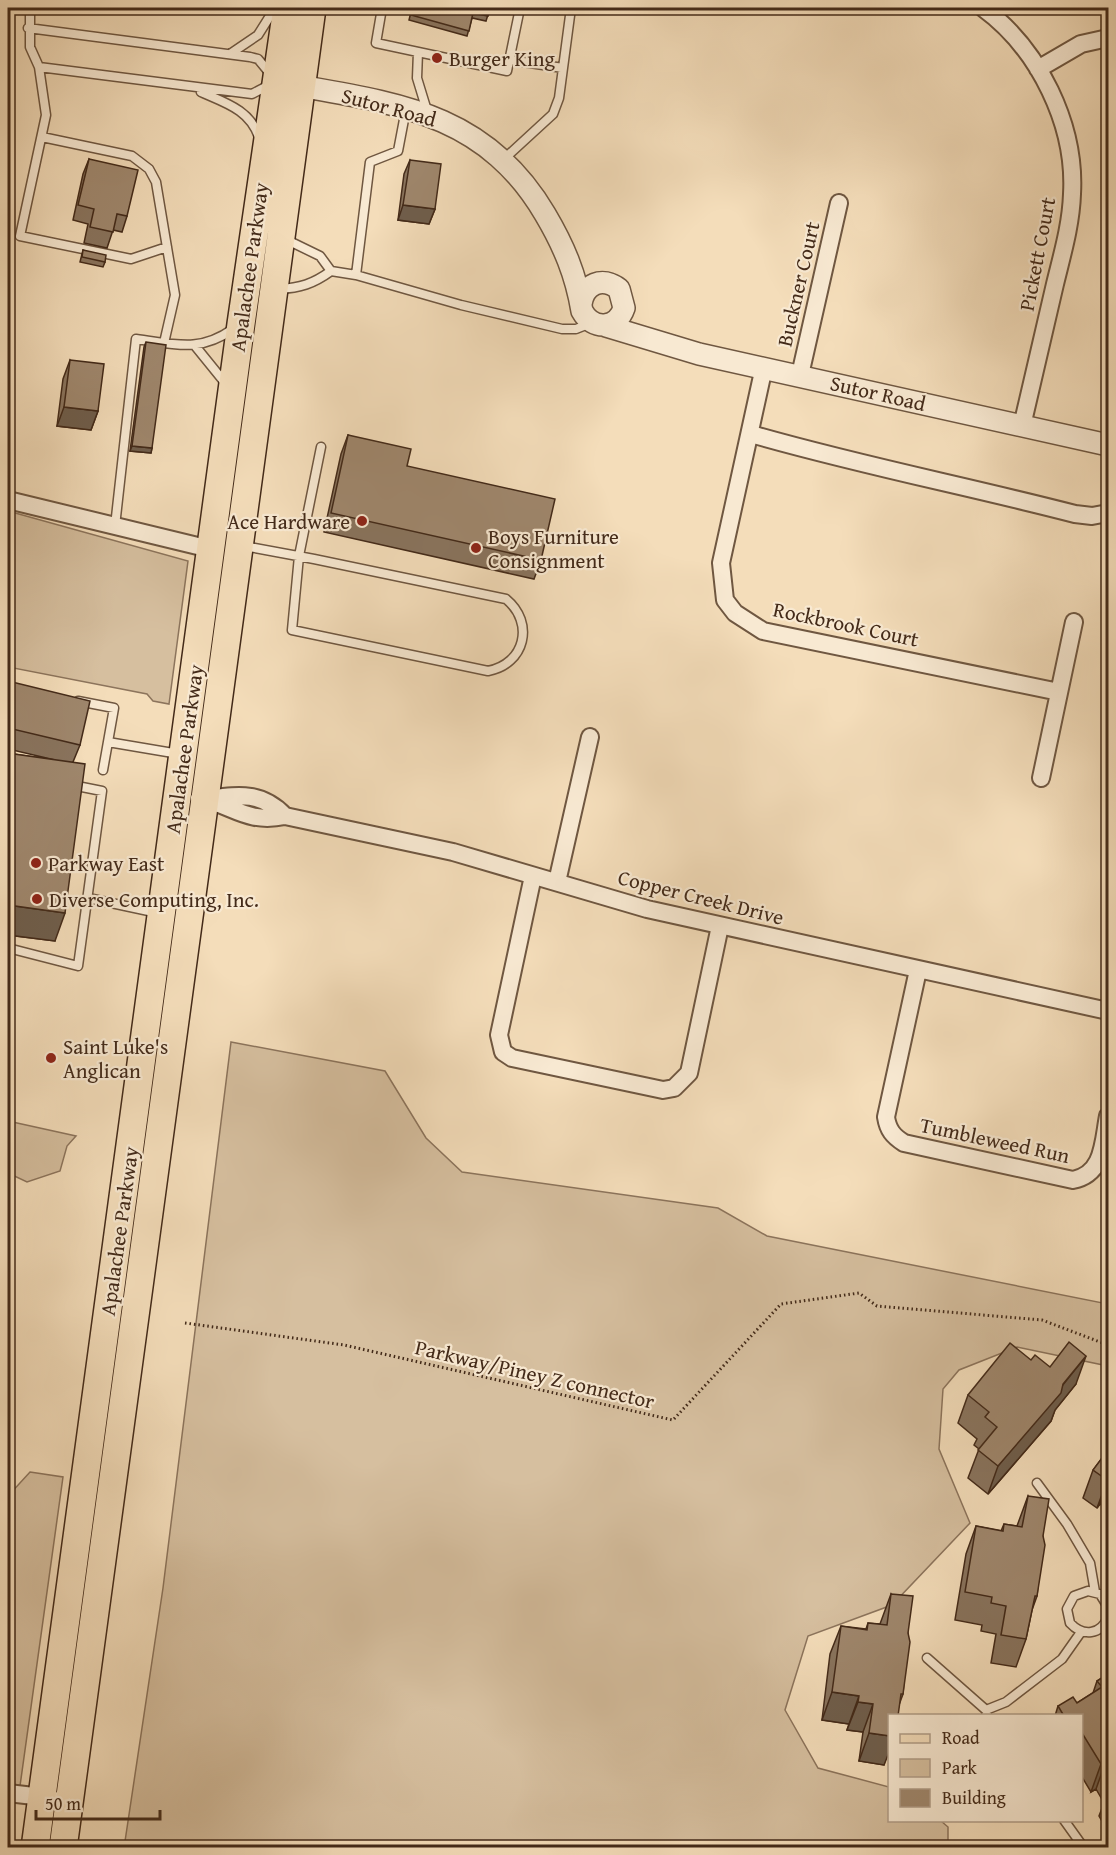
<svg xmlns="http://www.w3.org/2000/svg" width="1116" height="1855" viewBox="0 0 1116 1855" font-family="'Gentium Book Plus',serif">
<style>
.green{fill:#d6bf9f;stroke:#8c745c;stroke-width:1.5}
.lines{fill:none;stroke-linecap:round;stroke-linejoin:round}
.service-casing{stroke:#6f5741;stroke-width:11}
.minor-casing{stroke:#6f5741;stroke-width:20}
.tertiary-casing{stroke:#6f5741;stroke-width:24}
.primary-casing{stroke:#432a19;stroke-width:30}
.path{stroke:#432a19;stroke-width:3;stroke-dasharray:1.5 3;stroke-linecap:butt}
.service{stroke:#f8e9d2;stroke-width:8}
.minor{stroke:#f8e9d2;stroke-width:16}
.tertiary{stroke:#f8e9d2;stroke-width:21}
.primary{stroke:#f4ddba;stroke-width:27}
.wall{fill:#89745e;stroke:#432a19;stroke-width:1.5}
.shaded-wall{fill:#6f5e4c;stroke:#432a19;stroke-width:1.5}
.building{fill:#9f876d;stroke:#432a19;stroke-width:1.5}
.poi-dot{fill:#8f2418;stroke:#f8e9d2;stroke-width:2}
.labels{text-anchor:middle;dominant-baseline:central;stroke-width:4.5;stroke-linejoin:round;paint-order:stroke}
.poi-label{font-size:21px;fill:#432a19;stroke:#f8e9d2;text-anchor:start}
.street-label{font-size:21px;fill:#432a19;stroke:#f8e9d2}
</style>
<rect width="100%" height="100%" fill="#f4ddba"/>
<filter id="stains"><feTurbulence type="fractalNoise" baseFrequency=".00333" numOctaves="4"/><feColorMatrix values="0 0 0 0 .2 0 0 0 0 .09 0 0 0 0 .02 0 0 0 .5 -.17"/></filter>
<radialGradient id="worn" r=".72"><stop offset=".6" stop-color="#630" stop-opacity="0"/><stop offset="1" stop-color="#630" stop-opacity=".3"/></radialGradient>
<path class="green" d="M 8,511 L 188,561 L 169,704 L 153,701 L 147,694 L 8,667 Z
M 231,1042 L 385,1071 L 426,1138 L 462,1172 L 718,1208 L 767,1236 L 1108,1304 L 1108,1366 L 1017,1347 L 959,1370 L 943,1389 L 939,1449 L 970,1523 L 892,1605 L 808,1636 L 785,1710 L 818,1768 L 889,1787 L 890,1820 L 941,1821 L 948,1827 L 948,1847 L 124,1848 L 163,1588 Z
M 8,1121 L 76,1136 L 67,1146 L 60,1171 L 27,1182 L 8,1173 Z
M 30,1472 L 63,1477 L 20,1786 L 8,1785 L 8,1496 Z"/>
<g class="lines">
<defs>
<path id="service" d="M 30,8 L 30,47 L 39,67 L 46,115 L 20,236 L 131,259 L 167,247
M 382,8 L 376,43 L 507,71 L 520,8 L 517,8
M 28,28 L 250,57 L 258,59 L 272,76
M 418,52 L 417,78 L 428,114
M 230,54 L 258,35 L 275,8
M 510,60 L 563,68
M 39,67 L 252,94 L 271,84
M 201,92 C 226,103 250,110 259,137
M 42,137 L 132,156 L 149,169 L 156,182 L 175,295 L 164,343
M 503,160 L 553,114 L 559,98 L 571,8
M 283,238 L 320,256 L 331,271
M 356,275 L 461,305 L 562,329 L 576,329 L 591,323
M 279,289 C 300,288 313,284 331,271 L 356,275 L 370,162 L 398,151 L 406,109
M 196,347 L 226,384
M 115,526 L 136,339 C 175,344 199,353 233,329
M 244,546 L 314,559 L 506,599 C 535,623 525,664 488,671 L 292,630 L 299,556 L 321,447
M 78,701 L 114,708 L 103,770
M 108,742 L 179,754
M 88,898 L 158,913
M 8,948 L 78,966 L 102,791 L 72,785
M 1037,1483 L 1067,1524 L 1090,1563 L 1095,1592
M 1108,1607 L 1100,1594 L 1088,1591 L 1074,1596 L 1067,1609 L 1070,1623 C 1083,1637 1101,1635 1108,1617
M 927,1658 L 986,1710 L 987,1716
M 986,1710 L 1006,1702 L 1062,1659 L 1081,1632
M 1064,1820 L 1084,1848"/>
<path id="minor" d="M 983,8 C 1039,49 1076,125 1072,194 C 1071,225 1062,255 1055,284 C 1044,331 1033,379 1022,426
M 1038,69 L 1081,44 L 1108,38
M 764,367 L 721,563 L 725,600 L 735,613 L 763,631 L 1059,692
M 800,375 L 839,203
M 751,434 C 858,465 967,486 1075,514 L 1092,516 L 1108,513
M 8,500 L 210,549
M 1041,778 L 1074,622
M 199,798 C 233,805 246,824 285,816 L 453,852 L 647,909 L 1108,1011
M 207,799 C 239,795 261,791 285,816
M 533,876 L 499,1035 L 503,1052 L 512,1058 L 663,1090 L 674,1088 L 689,1073 L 720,926
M 557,882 L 590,737
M 918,970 L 886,1117 C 888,1130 893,1136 904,1143 L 1073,1180 C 1104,1174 1103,1142 1108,1116
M 8,1793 L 51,1798"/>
<path id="tertiary" d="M 288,84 C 395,103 485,112 545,214 C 564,246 576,275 582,311 C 593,331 617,329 624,308 L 619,289 C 602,276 584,284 581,304
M 606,326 L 699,354 L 1108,445"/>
<path id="primary" d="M 35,1848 L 241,324 L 287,8
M 63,1848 L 312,8"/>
</defs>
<use href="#service" class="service-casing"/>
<use href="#minor" class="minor-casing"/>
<use href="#tertiary" class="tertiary-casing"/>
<use href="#primary" class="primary-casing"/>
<path class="path" d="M 185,1323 L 344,1345 L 673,1420 L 781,1304 L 859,1293 L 877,1306 L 1042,1320 L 1108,1345"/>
<use href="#service" class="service"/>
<use href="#minor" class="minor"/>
<use href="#tertiary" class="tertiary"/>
<use href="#primary" class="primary"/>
</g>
<path class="wall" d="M 412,8 L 490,8 L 486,21 L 472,18 L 467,36 L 409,20 Z
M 89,159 L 127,216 L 122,232 L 113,230 L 107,248 L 84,243 L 88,224 L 73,220 L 83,174 Z
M 410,160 L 435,209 L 429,224 L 398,220 L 404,174 Z
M 83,250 L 105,262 L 103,267 L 80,262 Z
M 146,342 L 152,448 L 151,453 L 130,451 L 144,347 Z
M 70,360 L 98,411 L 91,430 L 57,426 L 63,379 Z
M 348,435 L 407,466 L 541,560 L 534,579 L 324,532 L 341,454 Z
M 8,681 L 80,745 L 73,762 L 55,941 L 8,935 L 8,772 L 14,754 L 55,760 L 8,749 Z
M 1031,1360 L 1050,1367 L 1076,1384 L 1055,1410 L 1051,1421 L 988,1494 L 968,1478 L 979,1449 L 974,1445 L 977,1439 L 958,1423 L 968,1395 Z
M 1108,1450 L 1108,1510 L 1100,1504 L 1097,1508 L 1083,1498 L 1093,1470 Z
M 1028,1496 L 1043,1536 L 1037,1596 L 1032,1610 L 1026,1639 L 1016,1667 L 991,1663 L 996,1634 L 981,1631 L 982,1625 L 955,1620 L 966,1554 L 976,1526 L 1001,1531 L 1004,1524 L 1017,1526 Z
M 891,1594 L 908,1633 L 903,1694 L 899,1705 L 884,1765 L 859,1761 L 863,1732 L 847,1730 L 849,1724 L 822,1720 L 830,1654 L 841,1626 L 866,1629 L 868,1623 L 880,1624 Z
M 1108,1674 L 1108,1832 L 1099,1816 L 1104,1803 L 1096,1789 L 1091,1792 L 1082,1777 L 1082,1716 L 1055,1716 L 1058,1706 L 1077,1703 L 1093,1693 L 1097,1681 Z"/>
<path class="shaded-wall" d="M 403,205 L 435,209 L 429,224 L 398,220 Z
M 64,407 L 98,411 L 91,430 L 57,426 Z
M 132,446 L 152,448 L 151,453 L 130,451 Z
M 8,905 L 65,913 L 55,941 L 8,935 Z
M 1086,1356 L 1076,1384 L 1055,1410 L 1051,1421 L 988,1494 L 998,1466 Z
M 1108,1478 L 1108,1481 L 1100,1504 L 1097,1508 Z
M 832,1692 L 859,1696 L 849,1724 L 822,1720 Z
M 858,1702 L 873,1704 L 863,1732 L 847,1730 Z
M 869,1733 L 890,1736 L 890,1750 L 884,1765 L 859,1761 Z
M 1106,1761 L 1096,1789 L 1091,1792 L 1101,1764 Z"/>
<path class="building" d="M 413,8 L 490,8 L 488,16 L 473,13 L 469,31 L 411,15 Z
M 89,159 L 138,170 L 127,216 L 117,214 L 113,232 L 90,227 L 94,209 L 78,205 Z
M 410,160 L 441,164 L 435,209 L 403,205 Z
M 83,250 L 106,255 L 105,262 L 82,257 Z
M 146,342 L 166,345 L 152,448 L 132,446 Z
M 70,360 L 104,364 L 98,411 L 64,407 Z
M 348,435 L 411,449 L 407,466 L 555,499 L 541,560 L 331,513 Z
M 8,681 L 90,701 L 80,745 L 8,728 Z
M 14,754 L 85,764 L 65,913 L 8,905 L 8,801 Z
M 1069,1342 L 1086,1356 L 1063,1384 L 1061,1393 L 998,1466 L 978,1450 L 997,1427 L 985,1417 L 989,1412 L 968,1395 L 1010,1343 L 1031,1360 L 1035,1355 L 1050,1367 Z
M 1108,1450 L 1108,1478 L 1107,1480 L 1093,1470 Z
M 1028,1496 L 1049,1499 L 1043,1536 L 1045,1545 L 1037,1596 L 1035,1596 L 1026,1639 L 1001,1635 L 1006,1606 L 991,1603 L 992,1597 L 965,1592 L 976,1526 L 1003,1531 L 1004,1524 L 1022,1527 Z
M 891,1594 L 913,1596 L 908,1633 L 910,1642 L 903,1694 L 901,1694 L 898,1716 L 890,1716 L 890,1736 L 869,1733 L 873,1704 L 858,1702 L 859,1696 L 832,1692 L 841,1626 L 867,1630 L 868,1623 L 887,1625 Z
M 1108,1674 L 1108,1765 L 1106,1761 L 1101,1764 L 1082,1733 L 1082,1716 L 1064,1716 L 1058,1706 L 1073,1697 L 1077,1703 L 1102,1687 L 1097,1681 Z"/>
<g class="poi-dot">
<circle cx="437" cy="58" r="6"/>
<circle cx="362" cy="521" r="6"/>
<circle cx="476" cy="548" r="6"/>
<circle cx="36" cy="863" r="6"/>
<circle cx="37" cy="899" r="6"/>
<circle cx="51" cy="1058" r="6"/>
</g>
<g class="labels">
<g class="poi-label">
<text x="449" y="58">Burger King</text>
<text x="350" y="521" text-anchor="end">Ace Hardware</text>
<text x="488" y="536">Boys Furniture<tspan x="488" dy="24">Consignment</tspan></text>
<text x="48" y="863">Parkway East</text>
<text x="49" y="899">Diverse Computing, Inc.</text>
<text x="63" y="1046">Saint Luke's<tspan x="63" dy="24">Anglican</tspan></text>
</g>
<g class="street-label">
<text transform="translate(389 107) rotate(15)">Sutor Road</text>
<text transform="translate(1037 254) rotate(-79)">Pickett Court</text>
<text transform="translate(249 267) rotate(-82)">Apalachee Parkway</text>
<text transform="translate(798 284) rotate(-77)">Buckner Court</text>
<text transform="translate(878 393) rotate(13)">Sutor Road</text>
<text transform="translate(846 624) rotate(12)">Rockbrook Court</text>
<text transform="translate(184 749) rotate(-82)">Apalachee Parkway</text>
<text transform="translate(701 897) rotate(14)">Copper Creek Drive</text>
<text transform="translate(995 1140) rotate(12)">Tumbleweed Run</text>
<text transform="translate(119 1231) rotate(-82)">Apalachee Parkway</text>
<text transform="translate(535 1374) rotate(13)">Parkway/Piney Z connector</text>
</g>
</g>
<rect width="1116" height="1855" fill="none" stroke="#f4ddba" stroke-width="30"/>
<rect x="9" y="9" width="1098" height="1837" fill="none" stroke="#432a19" stroke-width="3"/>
<rect x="15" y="15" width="1086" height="1825" fill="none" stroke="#432a19" stroke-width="1.5"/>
<rect x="888" y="1714" width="195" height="108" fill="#f8e9d2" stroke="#b09d88" stroke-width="1.5"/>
<rect x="900" y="1734" width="30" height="9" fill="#f4ddba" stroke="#b09d88" stroke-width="1.5"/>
<text x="942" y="1744" font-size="18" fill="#432a19">Road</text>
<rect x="900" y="1759" width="30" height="18" fill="#d6bf9f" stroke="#b09d88" stroke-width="1.5"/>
<text x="942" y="1774" font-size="18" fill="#432a19">Park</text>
<rect x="900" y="1789" width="30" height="18" fill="#9f876d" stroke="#b09d88" stroke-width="1.5"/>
<text x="942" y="1804" font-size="18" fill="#432a19">Building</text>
<path d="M36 1810v9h124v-9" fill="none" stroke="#432a19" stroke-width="3"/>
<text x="45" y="1810" font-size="18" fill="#432a19" stroke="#f8e9d2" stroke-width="4.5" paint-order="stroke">50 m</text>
<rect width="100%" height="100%" filter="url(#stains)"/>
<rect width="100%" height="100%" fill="url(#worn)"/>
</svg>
